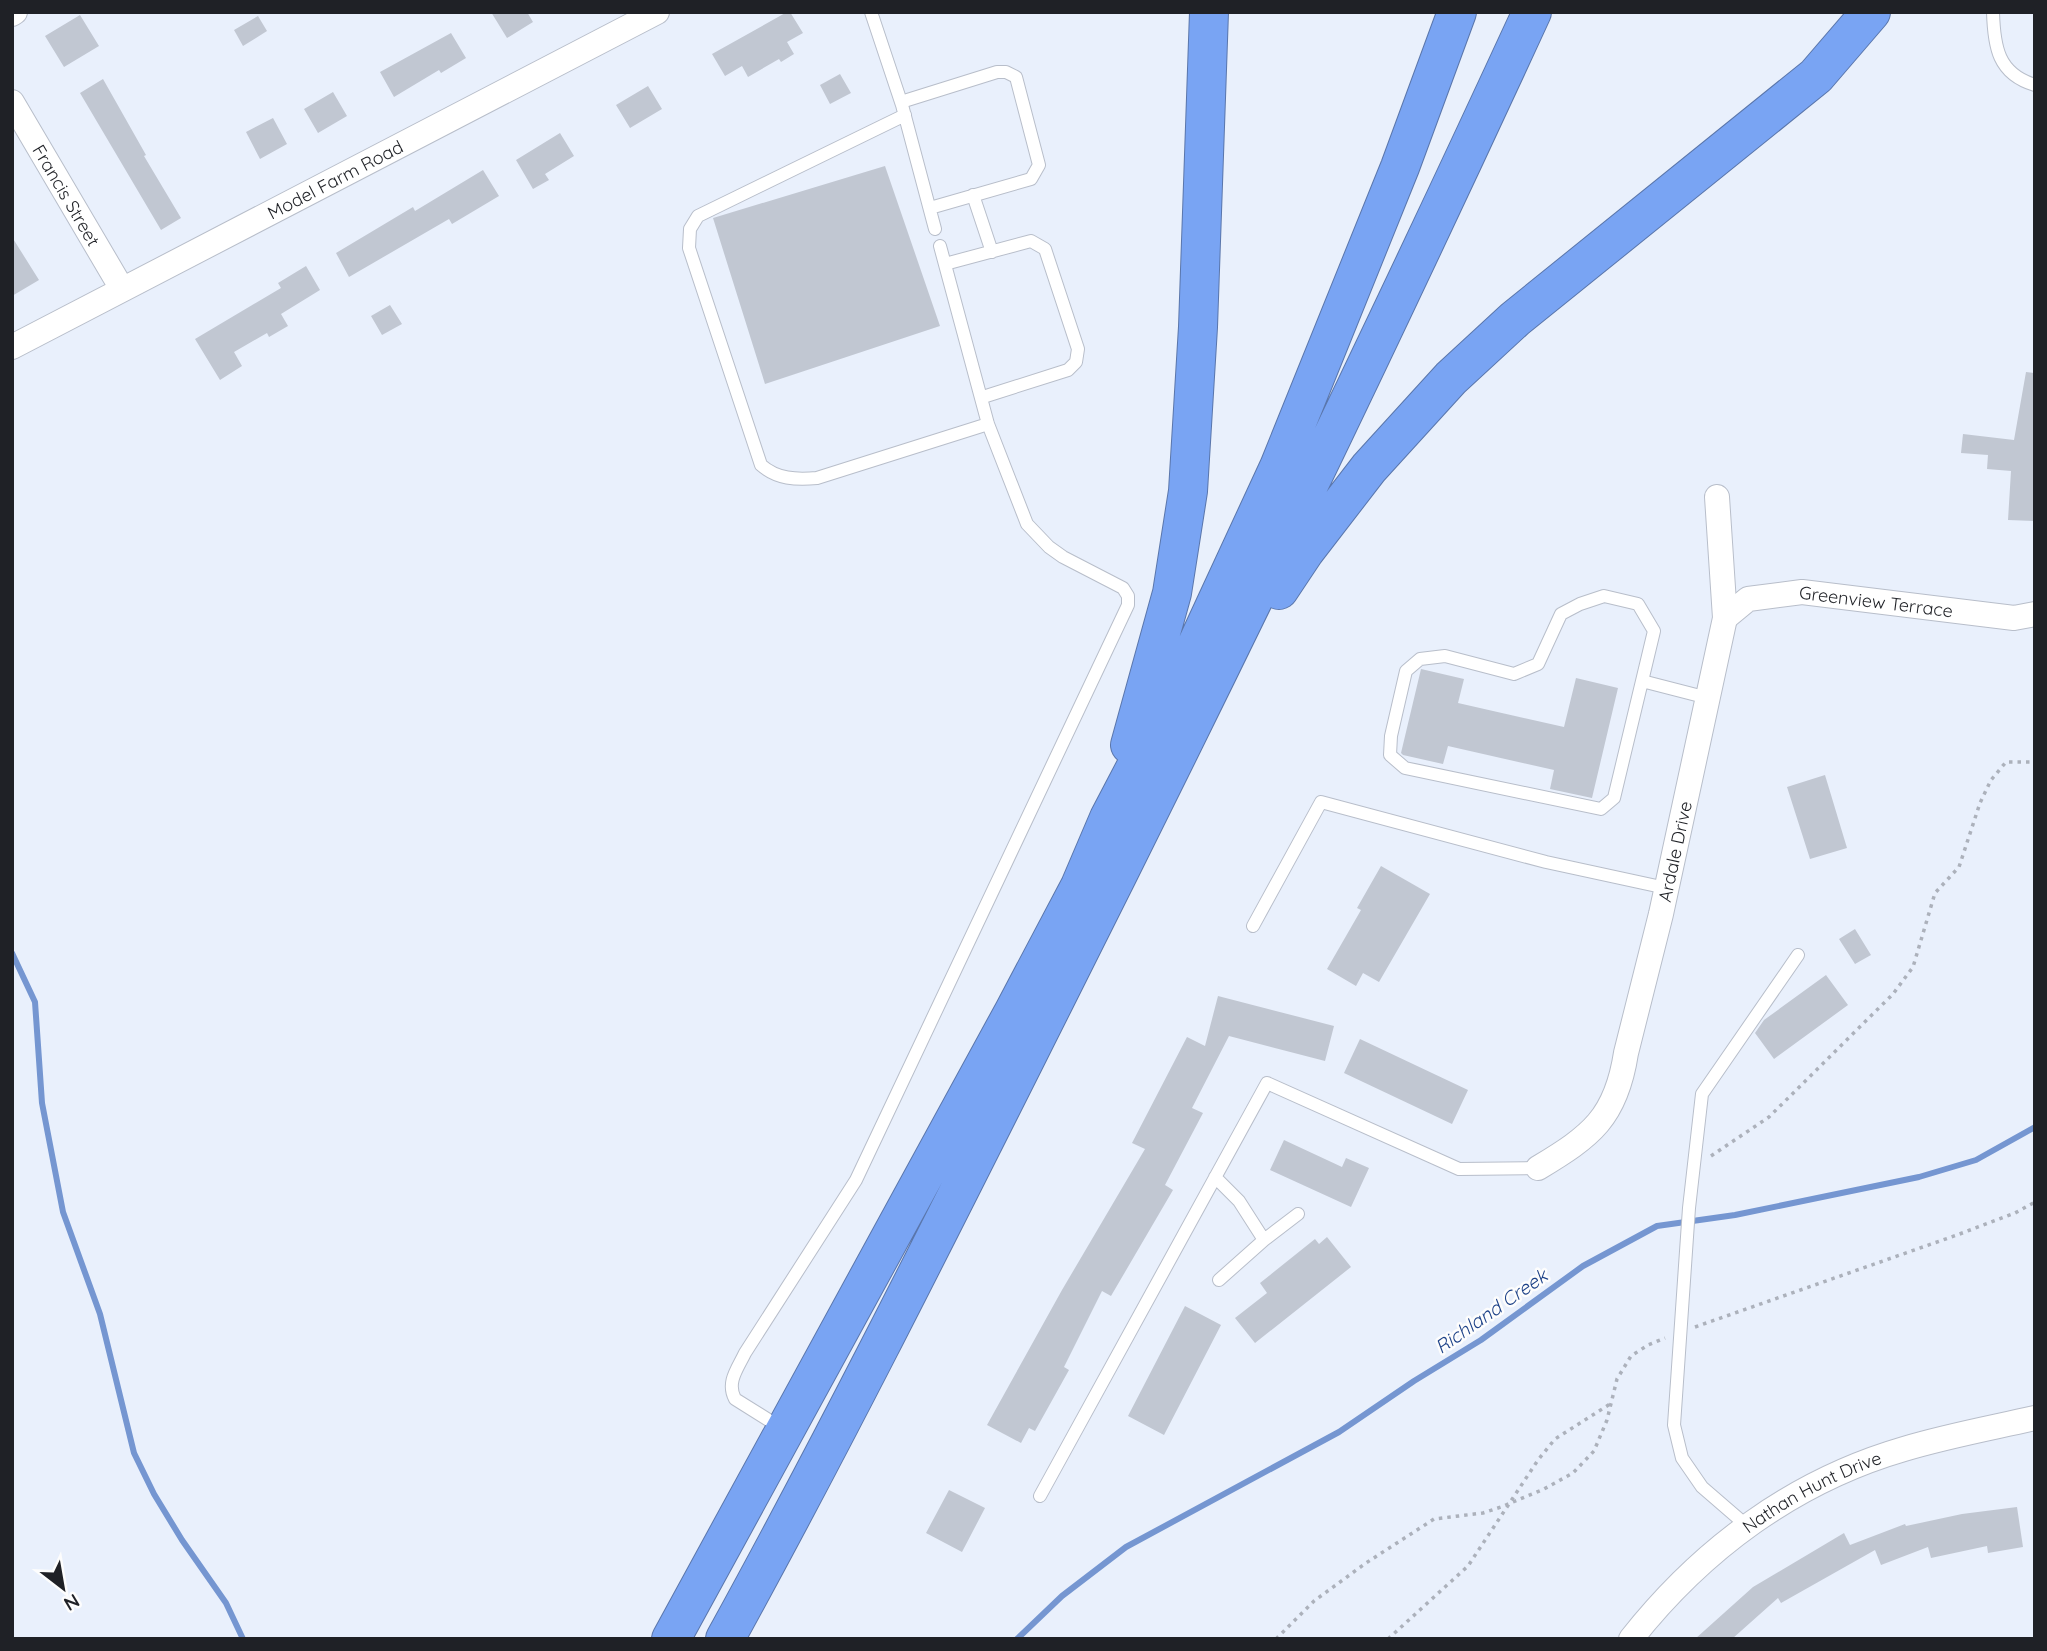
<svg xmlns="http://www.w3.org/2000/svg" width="2047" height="1651" viewBox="0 0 2047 1651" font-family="Quicksand,sans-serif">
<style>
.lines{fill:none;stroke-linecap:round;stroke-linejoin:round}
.stream{stroke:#7596d1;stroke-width:6}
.building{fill:#c1c7d2}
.service-casing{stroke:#b8beca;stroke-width:14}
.minor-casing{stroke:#b8beca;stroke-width:26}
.motorway-casing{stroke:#5a76ab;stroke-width:40}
.path{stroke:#acb1bb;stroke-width:3.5;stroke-dasharray:3.5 5;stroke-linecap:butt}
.service{stroke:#fff;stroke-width:12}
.minor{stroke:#fff;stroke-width:24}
.motorway{stroke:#79a4f3;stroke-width:38}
.labels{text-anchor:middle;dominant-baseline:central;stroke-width:5;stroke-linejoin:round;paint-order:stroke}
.street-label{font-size:18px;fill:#1f2126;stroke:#fdfdfd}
.water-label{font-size:19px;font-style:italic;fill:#1d4288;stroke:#fdfdfd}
</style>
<rect width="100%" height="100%" fill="#e9f0fc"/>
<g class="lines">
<path class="stream" d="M 12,953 L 35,1002 L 42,1103 L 63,1212 L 100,1314 L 134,1453 L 154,1494 L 182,1540 L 226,1603 L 243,1639
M 1017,1639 L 1062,1596 L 1126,1547 L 1339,1432 L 1414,1381 L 1481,1340 L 1583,1266 L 1657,1226 L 1735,1215 L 1919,1177 L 1976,1160 L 2035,1127"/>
</g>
<path class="building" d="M 491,12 L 527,12 L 533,22 L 507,38 Z
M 787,12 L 790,12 L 803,33 L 787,42 L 794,54 L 781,62 L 779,59 L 748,77 L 742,66 L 725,76 L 712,54 Z
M 80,15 L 99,46 L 64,67 L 45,36 Z
M 258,16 L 267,31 L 243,46 L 234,30 Z
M 451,33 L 466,58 L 441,73 L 439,70 L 394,97 L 380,72 Z
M 840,74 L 851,93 L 830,104 L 820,85 Z
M 103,79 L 146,155 L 144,156 L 181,218 L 161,230 L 80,93 Z
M 648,86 L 662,109 L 630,128 L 616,105 Z
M 333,92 L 347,116 L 318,133 L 304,109 Z
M 273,118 L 287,144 L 260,159 L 246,132 Z
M 560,133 L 574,156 L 545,174 L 549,180 L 533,189 L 516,160 Z
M 885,166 L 940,326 L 765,384 L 713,218 Z
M 483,170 L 499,196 L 452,224 L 449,219 L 349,277 L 336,253 L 413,207 L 415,211 Z
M 12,237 L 39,280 L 12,296 Z
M 306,266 L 320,290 L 281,314 L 288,326 L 269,337 L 267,333 L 234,352 L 242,366 L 220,380 L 195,339 L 281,288 L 278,283 Z
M 390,305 L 402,324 L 382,335 L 371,316 Z
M 2026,372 L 2035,373 L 2035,521 L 2008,520 L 2011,471 L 1987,469 L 1988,455 L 1961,453 L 1963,434 L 2014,440 Z
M 1421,669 L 1464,679 L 1458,703 L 1564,727 L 1576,678 L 1618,688 L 1592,798 L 1550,789 L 1554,770 L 1448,746 L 1443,764 L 1403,755 L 1401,753 Z
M 1825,775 L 1847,848 L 1810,859 L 1787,787 Z
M 1381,866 L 1430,894 L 1379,982 L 1363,973 L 1356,986 L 1327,969 L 1361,910 L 1357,908 Z
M 1855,929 L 1871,955 L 1855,964 L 1839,939 Z
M 1826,975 L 1848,1005 L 1774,1059 L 1755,1033 L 1764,1020 Z
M 1218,996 L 1334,1026 L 1325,1061 L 1229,1036 L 1192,1108 L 1203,1113 L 1165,1185 L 1173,1190 L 1111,1296 L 1102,1291 L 1064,1367 L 1069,1370 L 1035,1431 L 1029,1428 L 1021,1443 L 987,1425 L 1062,1290 L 1145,1149 L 1132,1143 L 1187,1037 L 1205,1046 Z
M 1360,1039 L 1468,1090 L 1452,1124 L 1344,1073 Z
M 1284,1140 L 1342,1167 L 1346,1158 L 1369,1168 L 1351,1207 L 1270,1170 Z
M 1327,1237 L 1351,1267 L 1255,1343 L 1235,1318 L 1267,1293 L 1260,1283 L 1315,1239 L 1319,1244 Z
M 1185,1306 L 1221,1325 L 1164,1435 L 1128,1416 Z
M 949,1490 L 985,1508 L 962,1552 L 926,1533 Z
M 2017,1507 L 2023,1547 L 1988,1553 L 1987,1546 L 1931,1558 L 1928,1547 L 1881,1565 L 1875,1550 L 1781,1603 L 1778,1598 L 1732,1639 L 1695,1639 L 1753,1587 L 1844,1533 L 1850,1545 L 1905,1524 L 1906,1526 L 1962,1514 Z"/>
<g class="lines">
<defs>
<path id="service" d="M 871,12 L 902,105 L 935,229
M 1993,12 C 1994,47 1998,74 2035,85
M 901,102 L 997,72 L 1006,72 L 1016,77 L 1039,165 L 1031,179 L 930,208
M 905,115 L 698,216 L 690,229 L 689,248 L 761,465 C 777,479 796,480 817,478 L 988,424
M 973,195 L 992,252
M 945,264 L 1031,241 L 1045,249 L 1078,349 L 1076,362 L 1068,370 L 983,397
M 1604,596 L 1638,604 L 1654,631 L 1614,798 L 1601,809 L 1405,768 L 1390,755 L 1391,736 L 1406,671 L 1420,659 L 1445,656 L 1514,674 L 1538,664 L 1561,614 L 1580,604 Z
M 1642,681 L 1708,698
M 1253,926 L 1321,802 L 1546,862 L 1666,888
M 1215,1177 L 1239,1201 L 1264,1240 L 1219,1280
M 1264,1240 L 1298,1214
M 783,1429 L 735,1399 C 726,1382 738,1368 745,1353 L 856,1180 L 1128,605 L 1128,596 L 1123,588 L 1063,557 L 1049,547 L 1027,524 L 988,424 L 940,246
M 1040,1496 L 1267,1083 L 1459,1169 L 1538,1168
M 1746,1525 L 1702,1487 L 1682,1458 L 1674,1425 L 1689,1208 L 1702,1094 L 1798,955"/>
<g id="minor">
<path d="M 12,14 L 15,12"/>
<path id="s1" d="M 12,102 L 122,289"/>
<path id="s2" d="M 12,347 L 657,12"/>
<path id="s3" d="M 1725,618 L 1748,599 L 1802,592 L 2014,618 L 2035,614"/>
<path id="s4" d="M 1538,1168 C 1591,1136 1616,1118 1626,1053 L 1661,914 L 1725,618 L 1717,497"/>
<path id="s5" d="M 1631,1639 C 1702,1549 1794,1481 1904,1449 C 1947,1436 1991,1428 2035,1418"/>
</g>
<path id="motorway" d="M 1279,590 L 1305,551 L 1369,468 L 1451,378 L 1515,319 L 1816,76 L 1871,12
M 1130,745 L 1172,593 L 1188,491 L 1198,327 L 1209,12
M 671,1639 L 1014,1011 L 1080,886 L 1109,818 L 1174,694 L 1279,467 L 1400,167 L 1457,12
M 725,1639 C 841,1428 948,1213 1056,998 C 1220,672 1379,344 1532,12"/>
</defs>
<use href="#service" class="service-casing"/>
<use href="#minor" class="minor-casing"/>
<use href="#motorway" class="motorway-casing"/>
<path class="path" d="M 1711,1156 L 1769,1117 L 1893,994 L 1913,967 L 1935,893 L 1959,867 L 1980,803 L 1991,780 L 2006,762 L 2035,762
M 1695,1327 L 1957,1235 L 2015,1213 L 2035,1202
M 1276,1639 L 1314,1601 L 1366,1563 L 1434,1519 L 1483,1513 L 1501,1507 L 1544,1489 L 1573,1473 L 1594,1451 L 1607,1420 L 1617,1379 L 1631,1356 L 1648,1345 L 1665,1338
M 1388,1639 L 1468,1566 L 1538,1460 L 1555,1439 L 1610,1404"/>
<use href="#service" class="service"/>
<use href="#minor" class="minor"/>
<use href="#motorway" class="motorway"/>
</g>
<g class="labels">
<g class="street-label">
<text stroke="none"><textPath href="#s2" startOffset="364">Model Farm Road</textPath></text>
<text stroke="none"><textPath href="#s1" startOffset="108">Francis Street</textPath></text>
<text stroke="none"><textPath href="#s3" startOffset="159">Greenview Terrace</textPath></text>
<text stroke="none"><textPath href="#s4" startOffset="359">Ardale Drive</textPath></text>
<text stroke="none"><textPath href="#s5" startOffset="236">Nathan Hunt Drive</textPath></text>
</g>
<g class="water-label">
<text transform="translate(1491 1311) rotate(-35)">Richland Creek</text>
</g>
</g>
<rect width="2047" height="1651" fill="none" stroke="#1f2126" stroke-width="28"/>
<g transform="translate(63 1588) rotate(149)" stroke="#fdfdfd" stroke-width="5" paint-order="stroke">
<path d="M0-5L12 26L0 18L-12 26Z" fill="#1f2126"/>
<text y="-10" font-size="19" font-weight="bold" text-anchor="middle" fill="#1f2126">N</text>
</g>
</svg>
